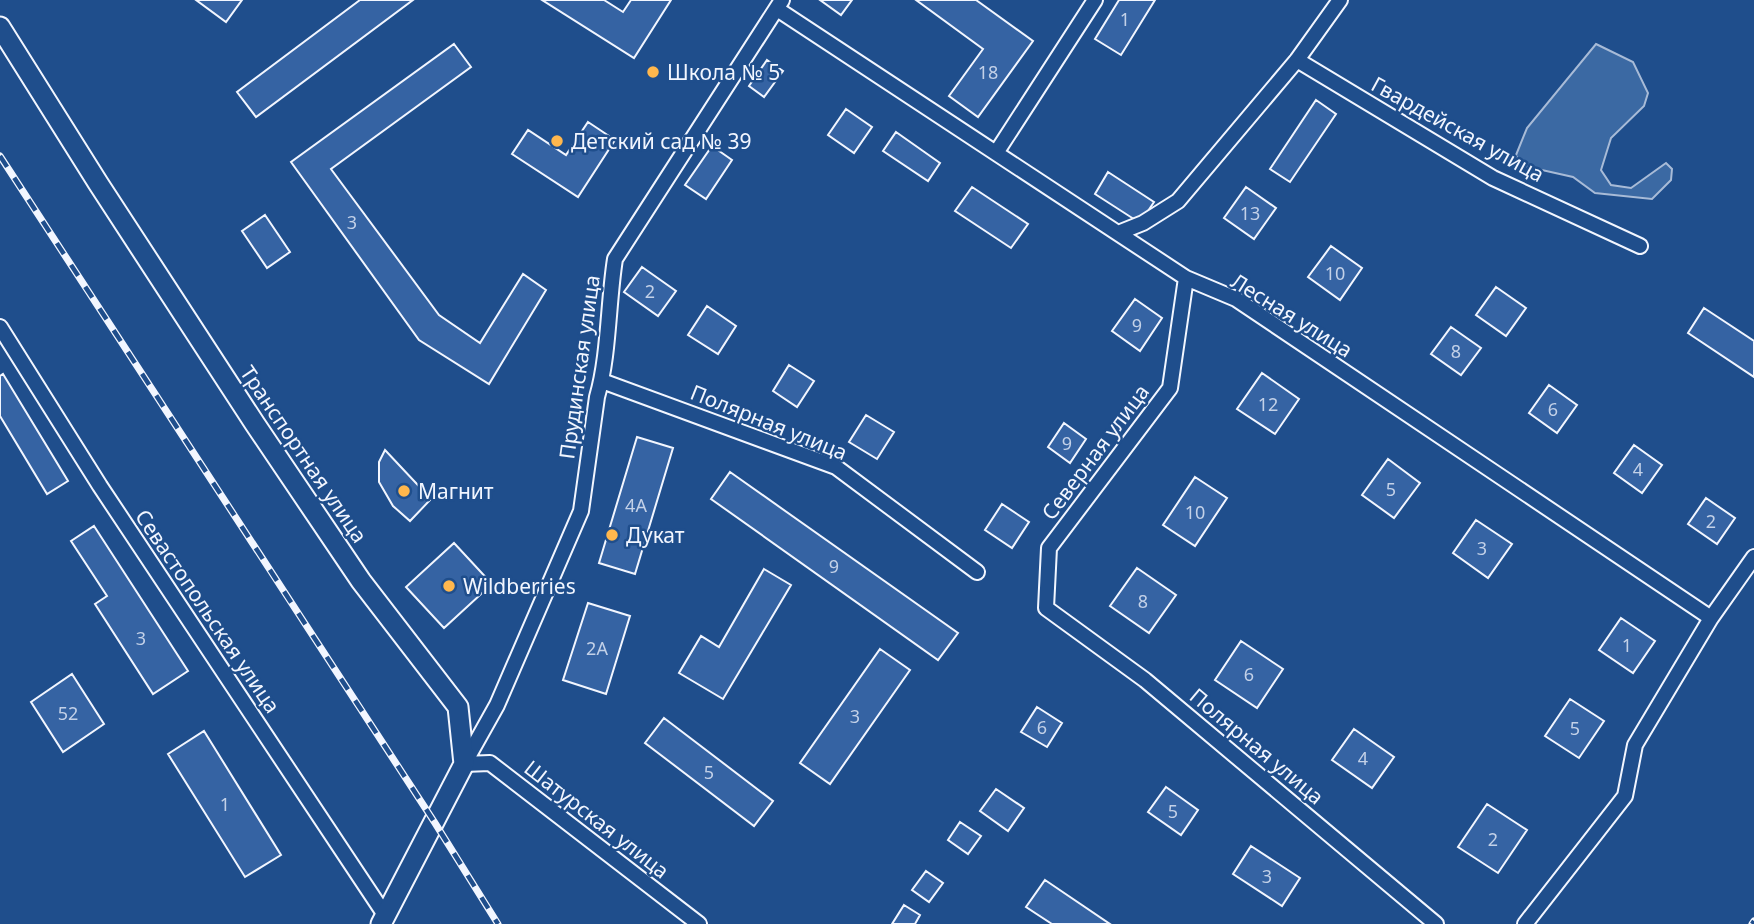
<svg xmlns="http://www.w3.org/2000/svg" width="1754" height="924" viewBox="0 0 1754 924" font-family="'Noto Sans',sans-serif">
<style>
.water{fill:#3b69a3;stroke:#a8bbd7;stroke-width:2}
.building{fill:#3563a3;stroke:#f2f6ff;stroke-width:2}
.lines{fill:none;stroke-linecap:round;stroke-linejoin:round}
.street-casing{stroke:#f2f6ff;stroke-width:18}
.secondary-casing{stroke:#f2f6ff;stroke-width:23}
.street{stroke:#1f4e8c;stroke-width:14}
.secondary{stroke:#1f4e8c;stroke-width:19}
.rail-casing{stroke:#f2f6ff;stroke-width:7}
.rail{stroke:#1f4e8c;stroke-width:4.5;stroke-dasharray:13;stroke-linecap:butt}
.poi-dot{fill:#ffb74d;stroke:#1f4e8c;stroke-width:2.5}
.labels{text-anchor:middle;dominant-baseline:central;stroke-width:5;stroke-linejoin:round;paint-order:stroke}
.number-label{font-size:18px;fill:#c3d1e8}
.poi-label{font-size:21px;fill:#f2f6ff;stroke:#1f4e8c;text-anchor:start}
.street-label{font-size:21px;fill:#f2f6ff;stroke:#1f4e8c}
</style>
<rect width="100%" height="100%" fill="#1f4e8c"/>
<path class="water" d="M 1596,44 L 1633,62 L 1648,93 L 1644,106 L 1611,138 L 1601,170 L 1611,185 L 1631,188 L 1666,163 L 1672,169 L 1671,180 L 1652,199 L 1595,193 L 1573,177 L 1520,165 L 1516,155 L 1527,128 Z"/>
<path class="building" d="M 196,0 L 242,0 L 226,22 Z
M 360,0 L 413,0 L 256,117 L 237,92 Z
M 542,0 L 604,0 L 623,12 L 631,0 L 671,0 L 634,58 Z
M 820,0 L 852,0 L 841,15 Z
M 916,0 L 976,0 L 1033,41 L 978,117 L 949,96 L 983,49 Z
M 1119,0 L 1155,0 L 1121,55 L 1095,39 Z
M 454,44 L 471,67 L 331,169 L 439,315 L 480,343 L 523,274 L 546,290 L 489,384 L 419,340 L 291,162 Z
M 767,60 L 783,71 L 764,97 L 749,86 Z
M 1316,100 L 1336,114 L 1290,182 L 1270,169 Z
M 846,109 L 872,127 L 854,153 L 828,135 Z
M 588,122 L 615,140 L 578,197 L 512,154 L 528,130 L 566,155 Z
M 896,132 L 940,163 L 928,181 L 883,151 Z
M 712,146 L 732,160 L 706,199 L 685,185 Z
M 1108,172 L 1154,202 L 1140,223 L 1095,194 Z
M 972,187 L 1028,224 L 1011,248 L 955,211 Z
M 1246,187 L 1276,208 L 1254,239 L 1224,218 Z
M 265,215 L 290,252 L 267,268 L 242,231 Z
M 1331,246 L 1362,268 L 1340,300 L 1308,277 Z
M 642,267 L 676,291 L 658,316 L 624,292 Z
M 1496,287 L 1526,308 L 1506,336 L 1476,315 Z
M 1135,299 L 1162,318 L 1140,351 L 1112,331 Z
M 707,306 L 736,326 L 718,354 L 688,335 Z
M 1704,308 L 1754,341 L 1754,377 L 1688,333 Z
M 1451,327 L 1481,348 L 1461,375 L 1431,354 Z
M 789,365 L 814,381 L 797,407 L 773,391 Z
M 1262,373 L 1299,399 L 1275,434 L 1237,409 Z
M 3,374 L 68,481 L 47,494 L 0,416 L 0,376 Z
M 1549,385 L 1577,405 L 1557,433 L 1529,413 Z
M 866,415 L 894,432 L 877,459 L 849,442 Z
M 1064,423 L 1086,439 L 1070,463 L 1048,447 Z
M 637,437 L 673,448 L 635,574 L 599,563 Z
M 1634,445 L 1662,465 L 1642,493 L 1614,473 Z
M 385,450 L 431,499 L 410,521 L 393,506 L 379,482 L 379,462 Z
M 1388,459 L 1420,483 L 1394,518 L 1362,495 Z
M 730,472 L 958,633 L 938,660 L 711,499 Z
M 1195,477 L 1227,498 L 1195,546 L 1163,525 Z
M 1706,498 L 1735,518 L 1717,544 L 1688,524 Z
M 1002,504 L 1029,522 L 1012,548 L 985,530 Z
M 1476,520 L 1512,544 L 1488,578 L 1453,553 Z
M 94,526 L 188,671 L 153,694 L 95,604 L 107,596 L 71,541 Z
M 454,543 L 492,584 L 444,628 L 406,587 Z
M 1137,568 L 1176,595 L 1149,633 L 1110,606 Z
M 764,569 L 791,585 L 723,699 L 679,673 L 701,636 L 719,647 Z
M 588,603 L 630,616 L 606,694 L 563,680 Z
M 1621,618 L 1655,641 L 1633,673 L 1599,650 Z
M 1241,641 L 1283,669 L 1257,708 L 1215,680 Z
M 880,649 L 910,670 L 830,784 L 800,763 Z
M 72,674 L 104,724 L 63,752 L 31,702 Z
M 1570,699 L 1604,721 L 1579,758 L 1545,736 Z
M 1037,707 L 1062,723 L 1047,747 L 1021,732 Z
M 664,718 L 773,801 L 754,826 L 645,743 Z
M 1354,729 L 1394,757 L 1372,788 L 1332,760 Z
M 204,731 L 281,855 L 245,877 L 168,754 Z
M 1166,787 L 1198,810 L 1181,835 L 1148,812 Z
M 996,789 L 1024,808 L 1008,831 L 980,811 Z
M 1487,804 L 1527,830 L 1498,873 L 1458,847 Z
M 960,822 L 981,836 L 968,854 L 948,840 Z
M 1251,846 L 1300,878 L 1282,906 L 1233,874 Z
M 926,871 L 943,883 L 929,902 L 912,890 Z
M 1045,880 L 1110,924 L 1052,924 L 1026,907 Z
M 904,905 L 920,915 L 915,924 L 892,924 Z"/>
<g class="lines">
<defs>
<path id="street" d="M 777,9 L 1186,278 L 1236,299 L 1711,618
M 1297,60 L 1493,178 L 1640,246
M 996,153 L 1095,0
M 1118,233 L 1143,223 L 1178,201 L 1297,60 L 1340,0
M 1186,278 L 1170,388 L 1049,548 L 1046,608 L 1145,680 L 1436,924
M 0,327 L 100,486 L 385,915
M 602,381 L 836,467 L 977,572
M 464,764 L 497,705 L 581,511 L 597,397 C 609,356 608,303 615,259 L 782,0
M 464,764 L 490,763 L 699,924
M 1525,924 L 1625,796 L 1635,745 L 1711,618 L 1754,557"/>
<path id="secondary" d="M 0,27 L 98,183 L 255,424 L 361,581 L 458,707 L 464,764 L 381,924"/>
</defs>
<use href="#street" class="street-casing"/>
<use href="#secondary" class="secondary-casing"/>
<use href="#street" class="street"/>
<use href="#secondary" class="secondary"/>
<defs>
<path id="rail" d="M 0,156 L 435,823 L 498,924
M 1752,924 L 1754,921"/>
</defs>
<use href="#rail" class="rail-casing"/>
<use href="#rail" class="rail"/>
</g>
<g class="poi-dot">
<circle cx="653" cy="72" r="7"/>
<circle cx="557" cy="141" r="7"/>
<circle cx="404" cy="491" r="7"/>
<circle cx="612" cy="535" r="7"/>
<circle cx="449" cy="586" r="7"/>
</g>
<g class="labels">
<g class="number-label">
<text x="1125" y="19">1</text>
<text x="988" y="72">18</text>
<text x="1250" y="213">13</text>
<text x="352" y="222">3</text>
<text x="1335" y="273">10</text>
<text x="650" y="291">2</text>
<text x="1137" y="325">9</text>
<text x="1456" y="351">8</text>
<text x="1268" y="404">12</text>
<text x="1553" y="409">6</text>
<text x="1067" y="443">9</text>
<text x="1638" y="469">4</text>
<text x="1391" y="489">5</text>
<text x="636" y="505">4А</text>
<text x="1195" y="512">10</text>
<text x="1711" y="521">2</text>
<text x="1482" y="548">3</text>
<text x="834" y="566">9</text>
<text x="1143" y="601">8</text>
<text x="141" y="638">3</text>
<text x="1627" y="645">1</text>
<text x="597" y="648">2А</text>
<text x="1249" y="674">6</text>
<text x="68" y="713">52</text>
<text x="855" y="716">3</text>
<text x="1042" y="727">6</text>
<text x="1575" y="728">5</text>
<text x="1363" y="758">4</text>
<text x="709" y="772">5</text>
<text x="225" y="804">1</text>
<text x="1173" y="811">5</text>
<text x="1493" y="839">2</text>
<text x="1267" y="876">3</text>
</g>
<g class="poi-label">
<text x="667" y="72">Школа № 5</text>
<text x="571" y="141">Детский сад № 39</text>
<text x="418" y="491">Магнит</text>
<text x="626" y="535">Дукат</text>
<text x="463" y="586">Wildberries</text>
</g>
<g class="street-label">
<text transform="translate(1458 129) rotate(29)">Гвардейская улица</text>
<text transform="translate(1292 315) rotate(32)">Лесная улица</text>
<text transform="translate(579 367) rotate(-82)">Прудинская улица</text>
<text transform="translate(769 422) rotate(22)">Полярная улица</text>
<text transform="translate(1095 452) rotate(-53)">Северная улица</text>
<text transform="translate(304 454) rotate(56)">Транспортная улица</text>
<text transform="translate(208 611) rotate(56)">Севастопольская улица</text>
<text transform="translate(1257 746) rotate(40)">Полярная улица</text>
<text transform="translate(597 819) rotate(38)">Шатурская улица</text>
</g>
</g>
</svg>
